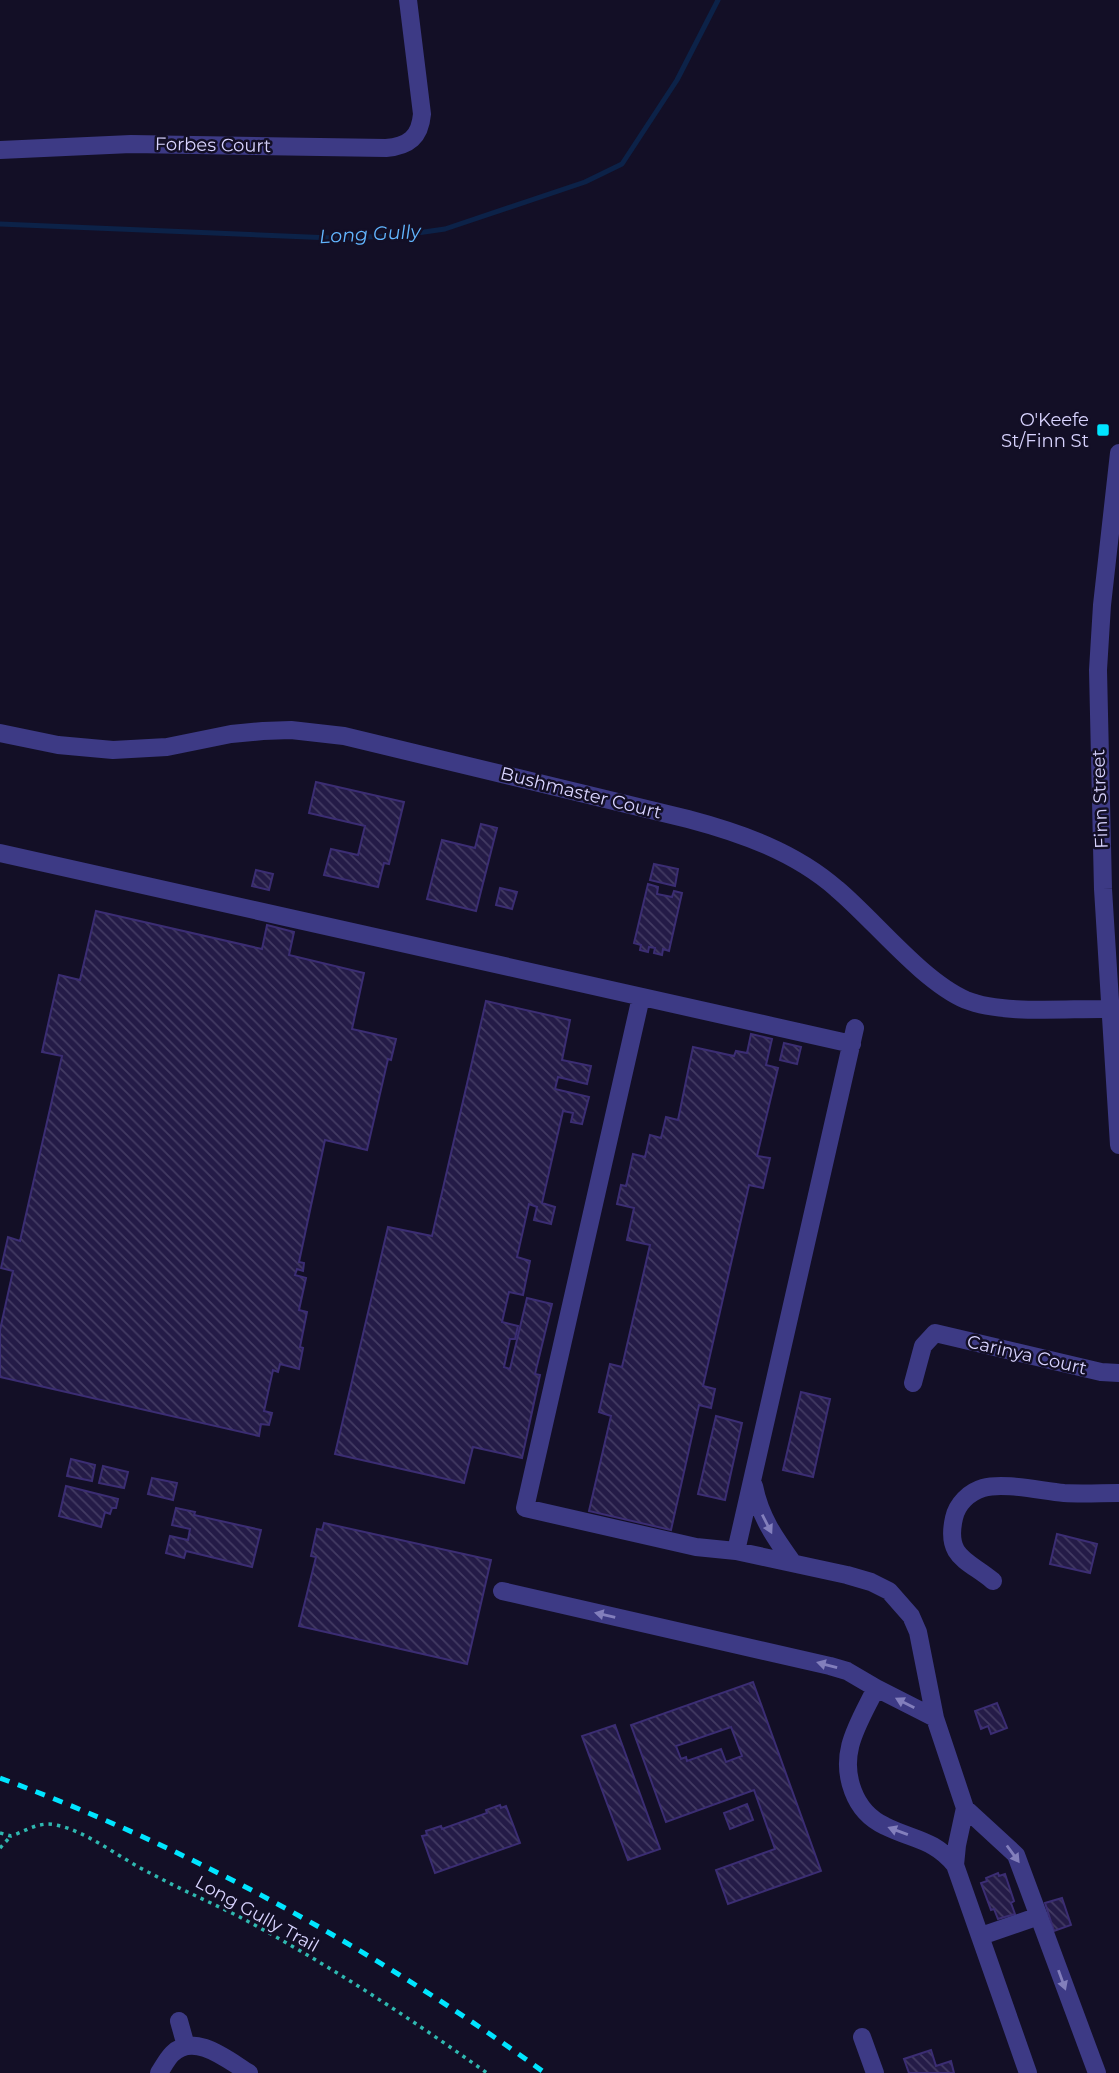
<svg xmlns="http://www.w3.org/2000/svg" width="1119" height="2073" viewBox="0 0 1119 2073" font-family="Montserrat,sans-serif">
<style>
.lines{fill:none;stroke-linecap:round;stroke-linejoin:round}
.stream{stroke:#0c2248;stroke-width:5}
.building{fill:url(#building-back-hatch);stroke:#3b2d73;stroke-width:2;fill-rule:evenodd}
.path{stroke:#2fb8b0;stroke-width:3.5;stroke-dasharray:3.5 5;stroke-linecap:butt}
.minor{stroke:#3d3a85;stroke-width:18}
.rail{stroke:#00e5ff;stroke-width:5;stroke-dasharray:10 9;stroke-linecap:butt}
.oneway{fill:#837fbc}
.poi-dot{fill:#00e5ff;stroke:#130f26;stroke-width:2.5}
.labels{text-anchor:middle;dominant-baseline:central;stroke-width:5;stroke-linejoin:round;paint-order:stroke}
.street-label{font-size:18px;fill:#d9d4ff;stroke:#130f26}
.poi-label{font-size:18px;fill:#d9d4ff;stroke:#130f26;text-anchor:end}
.water-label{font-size:19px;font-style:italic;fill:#62b6ff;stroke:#130f26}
</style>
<defs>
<pattern id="building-back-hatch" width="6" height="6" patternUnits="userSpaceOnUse" patternTransform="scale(1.75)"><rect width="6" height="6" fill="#241b47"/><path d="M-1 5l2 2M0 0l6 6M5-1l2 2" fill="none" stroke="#433b63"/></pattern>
</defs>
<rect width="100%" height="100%" fill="#130f26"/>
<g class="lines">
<path class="stream" d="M 0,224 L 332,238 L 396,236 L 445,229 L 585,182 L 622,164 L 677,80 L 718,0"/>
</g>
<path class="building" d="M 316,782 L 404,802 L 389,864 L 384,863 L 378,887 L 324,875 L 331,849 L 358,855 L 365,826 L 309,813 Z
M 481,824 L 497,828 L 476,911 L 427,899 L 442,840 L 475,848 Z
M 654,864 L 678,869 L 675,886 L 650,880 Z
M 256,870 L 273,874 L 269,890 L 252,886 Z
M 648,884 L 658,887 L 657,894 L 672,897 L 674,891 L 682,893 L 669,951 L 663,949 L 662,955 L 654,953 L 655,948 L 649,947 L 648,952 L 640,950 L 641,945 L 634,943 Z
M 500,888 L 517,892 L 512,909 L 496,905 Z
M 96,911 L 262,949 L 267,925 L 294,932 L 289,955 L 364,973 L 352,1029 L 396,1039 L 391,1060 L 388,1059 L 367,1150 L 325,1140 L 299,1262 L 304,1263 L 303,1271 L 297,1269 L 295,1275 L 306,1278 L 299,1310 L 307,1312 L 300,1347 L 303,1348 L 299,1369 L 280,1364 L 278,1372 L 273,1370 L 264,1411 L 272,1413 L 269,1425 L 261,1424 L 259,1436 L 0,1377 L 0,1330 L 13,1271 L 1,1268 L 8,1237 L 20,1241 L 62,1056 L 42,1052 L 59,975 L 80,980 Z
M 486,1001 L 570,1020 L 562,1060 L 591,1066 L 587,1084 L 558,1077 L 555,1089 L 589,1097 L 582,1124 L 571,1122 L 573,1113 L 563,1111 L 542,1203 L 555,1207 L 551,1224 L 534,1220 L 537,1207 L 529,1204 L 517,1257 L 530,1261 L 523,1295 L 509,1292 L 502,1322 L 518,1326 L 515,1339 L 510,1339 L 504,1367 L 510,1369 L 527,1298 L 552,1304 L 535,1374 L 540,1375 L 522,1458 L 473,1447 L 464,1483 L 335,1454 L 388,1227 L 432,1236 Z
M 751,1034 L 772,1039 L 766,1065 L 778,1068 L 757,1156 L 770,1158 L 763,1188 L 749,1185 L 703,1386 L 715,1389 L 711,1408 L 699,1405 L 671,1530 L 589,1511 L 611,1416 L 599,1412 L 610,1364 L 622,1367 L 650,1245 L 627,1240 L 634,1208 L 617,1204 L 621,1185 L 626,1186 L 633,1154 L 645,1157 L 650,1135 L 661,1138 L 666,1117 L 678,1120 L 693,1047 L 734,1056 L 736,1051 L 747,1053 Z
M 784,1043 L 801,1047 L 797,1064 L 780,1060 Z
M 801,1392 L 830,1399 L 813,1477 L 783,1470 Z
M 716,1416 L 742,1423 L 725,1500 L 698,1494 Z
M 71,1459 L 95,1465 L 92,1481 L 67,1476 Z
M 103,1466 L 128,1472 L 124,1488 L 99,1483 Z
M 152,1478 L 177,1483 L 173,1500 L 148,1494 Z
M 66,1486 L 118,1499 L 116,1508 L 112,1508 L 110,1514 L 105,1512 L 101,1527 L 59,1516 Z
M 176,1508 L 195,1512 L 194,1515 L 261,1530 L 252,1567 L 186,1551 L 184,1558 L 166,1553 L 170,1536 L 188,1540 L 190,1529 L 172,1525 Z
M 324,1523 L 491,1560 L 467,1664 L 299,1626 L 316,1557 L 311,1556 L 317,1529 L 322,1530 Z
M 1057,1534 L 1097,1544 L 1090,1573 L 1050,1564 Z
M 753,1682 L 821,1871 L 728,1904 L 716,1870 L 775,1849 L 754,1790 L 666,1822 L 631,1725 ZM 731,1727 L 742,1756 L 726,1762 L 721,1749 L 687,1761 L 686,1757 L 681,1759 L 676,1746 Z
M 997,1703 L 1007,1728 L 991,1734 L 988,1726 L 981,1729 L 975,1711 Z
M 615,1725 L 660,1849 L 628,1860 L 582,1736 Z
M 747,1804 L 753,1820 L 730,1829 L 724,1813 Z
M 500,1805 L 501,1808 L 506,1806 L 520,1843 L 435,1873 L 422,1836 L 427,1835 L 426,1831 L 441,1826 L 442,1829 L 487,1813 L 486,1810 Z
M 998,1873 L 999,1876 L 1005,1874 L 1014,1901 L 1011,1903 L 1015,1914 L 998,1919 L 994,1909 L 991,1910 L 981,1883 L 987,1881 L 986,1878 Z
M 1062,1898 L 1071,1925 L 1054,1931 L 1045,1903 Z
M 931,2050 L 936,2066 L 951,2061 L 954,2073 L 909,2073 L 904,2059 Z"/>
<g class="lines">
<path class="path" d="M 0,1833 L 11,1836 C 26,1831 39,1821 56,1825 C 87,1831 121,1859 150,1873 C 178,1888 207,1901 236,1915 C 323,1961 407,2016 487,2073
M 0,1848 L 10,1837"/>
<path class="minor" d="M 0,150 L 131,144 L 386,148 C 409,146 420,137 422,114 L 408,0
M 1119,453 L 1102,605 L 1098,670 L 1103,889 L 1119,1145
M 0,733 L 58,745 L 113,750 L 167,747 L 231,734 L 263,731 L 291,730 L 344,736 L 688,819 C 741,833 795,852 837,889 C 875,921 922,981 966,1000 C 1003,1015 1069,1008 1110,1009
M 0,853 L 852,1044
M 641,997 L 525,1508 L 696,1547 L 736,1551 L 847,1575 L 871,1582 L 889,1591 L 911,1616 L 918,1632 L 935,1718 L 965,1808 L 957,1845 L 955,1865 L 1028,2073
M 913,1383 L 923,1346 L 935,1333 L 1101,1372 L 1119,1373
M 754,1486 C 760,1517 775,1538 793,1563
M 736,1551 L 855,1028
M 993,1581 C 968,1560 945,1558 954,1518 C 957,1504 969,1492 983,1488 C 1004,1482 1041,1491 1064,1493 C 1082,1494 1101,1493 1119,1493
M 502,1591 L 830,1666 L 847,1671 L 876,1688 C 859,1723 838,1752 853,1791 C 859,1807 870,1819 885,1826 C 913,1840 934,1839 955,1865
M 876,1688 L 935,1718
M 965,1808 L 1016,1855 L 1097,2073
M 981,1936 L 1039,1916
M 179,2021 L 186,2046
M 862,2037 L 875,2073
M 159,2073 C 163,2067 167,2059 172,2054 C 194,2031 229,2061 249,2073"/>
<path class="rail" d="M 0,1778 C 195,1850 377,1951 545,2073"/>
</g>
<defs><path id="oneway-solid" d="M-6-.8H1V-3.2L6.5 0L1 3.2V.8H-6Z" transform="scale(1.75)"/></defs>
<g class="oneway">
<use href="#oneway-solid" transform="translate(767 1524) rotate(63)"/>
<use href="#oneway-solid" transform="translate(605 1615) rotate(-167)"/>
<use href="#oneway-solid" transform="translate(827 1665) rotate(-165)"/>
<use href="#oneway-solid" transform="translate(905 1703) rotate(-153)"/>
<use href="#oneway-solid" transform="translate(898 1831) rotate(-160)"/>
<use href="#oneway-solid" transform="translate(1013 1854) rotate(54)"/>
<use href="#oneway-solid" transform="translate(1062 1980) rotate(70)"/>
</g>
<rect class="poi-dot" x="1096" y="423" width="14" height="14" rx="3.5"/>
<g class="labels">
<g class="street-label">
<text transform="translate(213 145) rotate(1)">Forbes Court</text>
<text transform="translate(581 793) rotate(14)">Bushmaster Court</text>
<text transform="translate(1100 799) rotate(-92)">Finn Street</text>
<text transform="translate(1027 1355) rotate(13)">Carinya Court</text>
<text transform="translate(257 1914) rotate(29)">Long Gully Trail</text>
</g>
<g class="poi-label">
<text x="1089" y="420">O'Keefe<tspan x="1089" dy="21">St/Finn St</tspan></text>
</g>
<g class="water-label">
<text transform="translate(370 234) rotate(-3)">Long Gully</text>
</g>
</g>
</svg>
